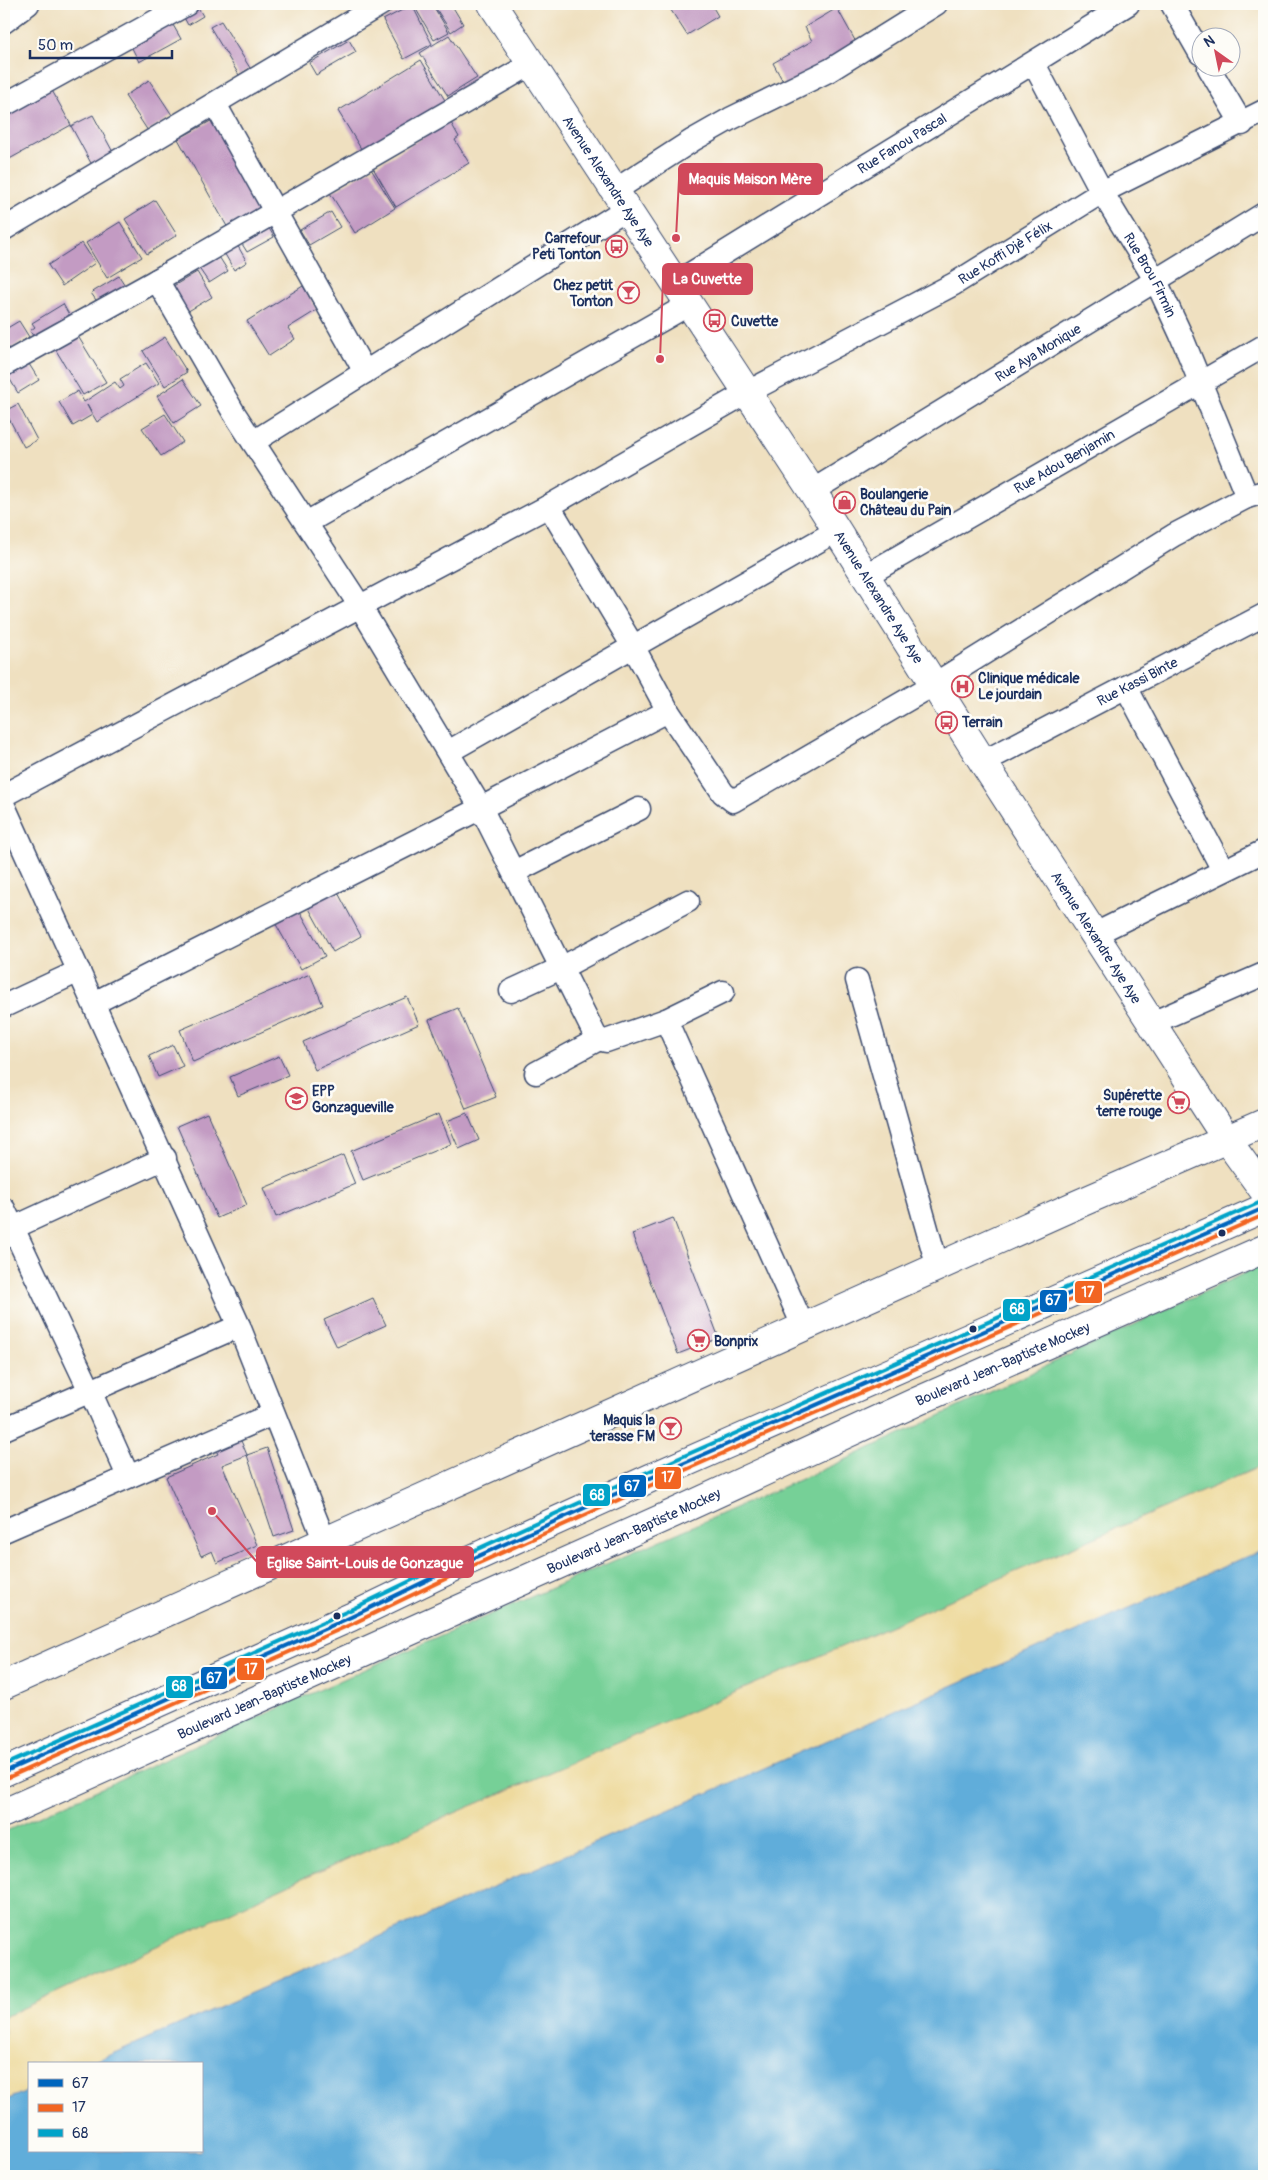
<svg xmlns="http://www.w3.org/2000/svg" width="1268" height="2180" viewBox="0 0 1268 2180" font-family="Pangolin,sans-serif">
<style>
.green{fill:#76d097;stroke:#48807a}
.sand{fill:#eeda9e;stroke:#84847e}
.water{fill:#61adda;stroke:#3e6e9c}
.building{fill:#c39bc3}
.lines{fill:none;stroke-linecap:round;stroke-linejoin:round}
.street-casing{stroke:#3b4a6d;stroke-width:25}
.secondary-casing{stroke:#3b4a6d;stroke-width:30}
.highway-casing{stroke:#3b4a6d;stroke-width:30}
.street{stroke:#fff;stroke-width:22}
.secondary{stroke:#fff;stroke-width:28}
.highway{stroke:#fff;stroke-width:28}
.bus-1-casing{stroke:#fdfcf7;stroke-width:8}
.bus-2-casing{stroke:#fdfcf7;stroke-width:8}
.bus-3-casing{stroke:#fdfcf7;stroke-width:8}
.bus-1{stroke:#0065bd;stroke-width:4}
.bus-2{stroke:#f26522;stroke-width:4}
.bus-3{stroke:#01a3c8;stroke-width:4}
.bus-dot{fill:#1b2f5e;stroke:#fdfcf7;stroke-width:2}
.labels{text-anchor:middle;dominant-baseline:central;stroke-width:5;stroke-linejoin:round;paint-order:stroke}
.street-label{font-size:14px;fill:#1b2f5e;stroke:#fdfcf7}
.poi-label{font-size:14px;font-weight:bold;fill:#1b2f5e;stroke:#fdfcf7;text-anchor:start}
.leader{fill:none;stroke:#d1495b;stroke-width:2}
.callout-dot{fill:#d1495b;stroke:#fdfcf7;stroke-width:2}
.callout{fill:#d1495b;stroke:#d1495b;stroke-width:2}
.callout-label{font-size:15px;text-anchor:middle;font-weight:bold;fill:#fff}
.line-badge{stroke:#fdfcf7;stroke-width:2}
.badge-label{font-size:14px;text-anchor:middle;font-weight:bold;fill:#fff}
</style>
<rect width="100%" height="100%" fill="#fdfcf7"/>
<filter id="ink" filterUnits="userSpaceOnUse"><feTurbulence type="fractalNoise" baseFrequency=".02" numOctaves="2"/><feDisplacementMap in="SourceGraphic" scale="10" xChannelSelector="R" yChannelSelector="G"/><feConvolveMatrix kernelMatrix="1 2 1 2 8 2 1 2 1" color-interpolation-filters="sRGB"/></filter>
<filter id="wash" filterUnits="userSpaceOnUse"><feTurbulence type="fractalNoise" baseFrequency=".0096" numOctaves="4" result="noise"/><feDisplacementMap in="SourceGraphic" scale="20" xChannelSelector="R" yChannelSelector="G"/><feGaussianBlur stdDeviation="1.12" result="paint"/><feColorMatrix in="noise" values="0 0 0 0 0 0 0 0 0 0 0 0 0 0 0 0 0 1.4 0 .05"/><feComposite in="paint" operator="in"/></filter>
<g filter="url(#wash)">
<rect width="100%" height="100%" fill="#efe0c0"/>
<path class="green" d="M 1264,1264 L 1264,1465 L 297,1881 L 4,2017 L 4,1832 L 368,1668 L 847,1459 Z"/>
<path class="sand" d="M 1264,1465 L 1264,1549 L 89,2064 L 29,2064 L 29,2090 L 4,2101 L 4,2017 L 297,1881 Z"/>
<path class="water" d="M 1264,1549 L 1264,2176 L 4,2176 L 4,2101 L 29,2090 L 29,2151 L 201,2151 L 201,2064 L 89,2064 Z"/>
<g id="blocks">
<path class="building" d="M 196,4 L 203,16 L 188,25 L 181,12 Z
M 413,4 L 432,4 L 449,32 L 434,40 Z
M 433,4 L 451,4 L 463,24 L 451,32 Z
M 667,4 L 711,4 L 718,16 L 687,35 Z
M 412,5 L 432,44 L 404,59 L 383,20 Z
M 837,8 L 857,44 L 785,85 L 773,63 L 812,41 L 805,27 Z
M 169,18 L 181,39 L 139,62 L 128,40 Z
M 221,21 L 250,68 L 239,75 L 210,27 Z
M 449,35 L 477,78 L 448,96 L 420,53 Z
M 349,40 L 356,52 L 316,75 L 309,63 Z
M 421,60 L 446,102 L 363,152 L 338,111 Z
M 149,80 L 172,115 L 148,131 L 125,96 Z
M 49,85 L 71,125 L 4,162 L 4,110 Z
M 93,115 L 114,154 L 92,165 L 71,126 Z
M 218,117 L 268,208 L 229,230 L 178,139 Z
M 450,121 L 459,137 L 455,140 L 469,163 L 396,207 L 373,168 Z
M 371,169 L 395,208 L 355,233 L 330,193 Z
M 155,200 L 177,235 L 147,254 L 125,219 Z
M 331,212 L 340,227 L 309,245 L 300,230 Z
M 120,222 L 142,257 L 107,278 L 86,243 Z
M 266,223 L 274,237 L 247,252 L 239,239 Z
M 235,241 L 247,262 L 234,270 L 222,249 Z
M 82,243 L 95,263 L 62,286 L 48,265 Z
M 216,252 L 228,271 L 209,283 L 196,264 Z
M 197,272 L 212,297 L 185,313 L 170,288 Z
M 119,276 L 128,290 L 101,307 L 91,293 Z
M 303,286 L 317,310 L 288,328 L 295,339 L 269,356 L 247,321 Z
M 63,304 L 72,320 L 37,342 L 30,331 L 35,327 L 32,323 Z
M 19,321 L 29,337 L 7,351 L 4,351 L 6,355 L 4,357 L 4,330 Z
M 76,333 L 106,382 L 83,395 L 54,347 Z
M 165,337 L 187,372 L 165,386 L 143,351 Z
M 146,363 L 159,383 L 97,422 L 87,405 L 92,415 L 73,426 L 59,402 L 78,391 L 84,402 L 115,382 L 120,389 L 124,386 L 120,379 Z
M 29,364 L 39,380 L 18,393 L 8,376 L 16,372 L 14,368 Z
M 183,379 L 201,406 L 174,423 L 157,396 Z
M 18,404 L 37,440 L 24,447 L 5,411 Z
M 165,414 L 183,442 L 161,456 L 142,428 Z
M 335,887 L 361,936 L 333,952 L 306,903 Z
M 297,906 L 325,956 L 301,969 L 273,919 Z
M 310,974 L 323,1005 L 193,1062 L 180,1030 Z
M 407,997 L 419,1024 L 315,1070 L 303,1042 Z
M 458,1008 L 496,1097 L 466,1109 L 429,1020 Z
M 173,1045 L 183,1066 L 158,1077 L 149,1056 Z
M 279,1056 L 288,1075 L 238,1096 L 230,1077 Z
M 207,1113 L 247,1205 L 217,1218 L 177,1126 Z
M 467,1113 L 479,1140 L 459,1149 L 447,1121 Z
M 439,1114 L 451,1144 L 363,1180 L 351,1151 Z
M 343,1155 L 355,1184 L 276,1217 L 264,1188 Z
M 673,1218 L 719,1338 L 678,1354 L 632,1234 Z
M 373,1298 L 386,1325 L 337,1347 L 324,1320 Z
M 239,1436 L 247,1455 L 222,1465 L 257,1545 L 217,1563 L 212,1551 L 201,1556 L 166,1477 L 218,1454 L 214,1446 Z
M 267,1448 L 294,1530 L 274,1537 L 247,1455 Z"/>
</g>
</g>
<g filter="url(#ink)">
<use href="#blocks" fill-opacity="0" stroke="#3b4a6d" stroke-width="1"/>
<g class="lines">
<defs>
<g id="street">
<path d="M 1172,4 L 1200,53"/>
<path d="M 4,22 L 28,4"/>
<path id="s1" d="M 1034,64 L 1102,192 L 1156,281 L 1181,335 L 1247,497"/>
<path d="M 1209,68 L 1242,124"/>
<path d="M 215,104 L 365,372"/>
<path d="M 4,105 L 187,4"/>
<path d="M 614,191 L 693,140 L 730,119 L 830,70 L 936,4"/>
<path d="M 4,229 L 381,4"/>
<path d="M 157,280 L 234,413 L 360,606 L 481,808 L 595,1035 L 599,1039 L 606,1041 L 666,1020 L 723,992"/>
<path id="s2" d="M 674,284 L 1128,4"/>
<path d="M 4,365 L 157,280 L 531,64"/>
<path d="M 253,442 L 626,209"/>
<path id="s3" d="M 812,491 L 1264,214"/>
<path d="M 549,506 L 634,648 L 668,711 L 723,793 L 733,801 L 933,685 L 1174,535 L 1247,497 L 1264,492"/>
<path d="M 306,523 L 688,305"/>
<path id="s4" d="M 865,576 L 1264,346"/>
<path d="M 1126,687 L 1223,870"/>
<path d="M 448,752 L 836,531"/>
<path id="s5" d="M 983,762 L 1264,615"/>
<path id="s6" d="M 4,795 L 549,506 L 746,393 L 954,284 L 1102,192 L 1264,111"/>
<path d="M 4,806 L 239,1326 L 325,1542"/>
<path d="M 514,872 L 639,809"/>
<path d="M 1095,934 L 1264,851"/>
<path d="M 857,980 L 938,1268"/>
<path d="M 511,991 L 561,968 L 688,901"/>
<path d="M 94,1003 L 481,808 L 668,711"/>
<path d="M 4,1006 L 79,971"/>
<path d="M 666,1020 L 804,1328"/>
<path d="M 1152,1023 L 1264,974"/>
<path d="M 536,1073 L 599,1039"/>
<path d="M 4,1209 L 90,1391 L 128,1476"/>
<path d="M 4,1232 L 165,1158"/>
<path d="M 4,1429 L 239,1326"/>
<path d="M 4,1531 L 273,1414"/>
</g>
<g id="secondary">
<path id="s7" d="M 492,4 L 812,491 L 983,762 L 1227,1140 L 1264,1191"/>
<path d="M 4,1685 L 1078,1204 L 1264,1123"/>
</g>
<g id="highway">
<path d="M 4,1772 L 351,1617 L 465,1562 L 655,1476 L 1264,1208"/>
<path id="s8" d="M 4,1813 L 674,1513 L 918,1401 L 1264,1249"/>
</g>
</defs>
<use href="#street" class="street-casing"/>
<use href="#secondary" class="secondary-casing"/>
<use href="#highway" class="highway-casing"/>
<use href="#street" class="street"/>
<use href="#secondary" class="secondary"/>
<use href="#highway" class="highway"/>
<defs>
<path id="bus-1" d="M 4,1772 L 351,1617 L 465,1562 L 655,1476 L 1264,1208"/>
<path id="bus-2" d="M 7,1778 L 354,1623 L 468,1568 L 658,1482 L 1264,1215"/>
<path id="bus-3" d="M 4,1765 L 348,1611 L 462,1556 L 652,1470 L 1261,1202"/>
</defs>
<use href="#bus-1" class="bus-1-casing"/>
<use href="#bus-2" class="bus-2-casing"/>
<use href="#bus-3" class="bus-3-casing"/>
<use href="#bus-1" class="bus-1"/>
<use href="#bus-2" class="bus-2"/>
<use href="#bus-3" class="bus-3"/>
</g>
</g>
<defs>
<symbol id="bus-ring" viewBox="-11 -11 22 22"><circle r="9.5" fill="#fdfcf7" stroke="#d1495b" stroke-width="1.5"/><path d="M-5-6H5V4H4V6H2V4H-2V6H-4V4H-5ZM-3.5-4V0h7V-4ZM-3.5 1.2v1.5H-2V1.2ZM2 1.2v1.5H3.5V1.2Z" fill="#d1495b"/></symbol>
<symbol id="bar-ring" viewBox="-11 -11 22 22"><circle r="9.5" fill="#fdfcf7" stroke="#d1495b" stroke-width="1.5"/><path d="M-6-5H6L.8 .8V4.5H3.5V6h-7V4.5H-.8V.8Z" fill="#d1495b"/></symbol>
<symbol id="shop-ring" viewBox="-11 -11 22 22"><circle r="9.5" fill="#fdfcf7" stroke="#d1495b" stroke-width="1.5"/><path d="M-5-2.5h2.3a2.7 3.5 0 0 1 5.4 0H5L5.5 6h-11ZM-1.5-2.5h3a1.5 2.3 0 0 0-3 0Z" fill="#d1495b"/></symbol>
<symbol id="hospital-ring" viewBox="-11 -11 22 22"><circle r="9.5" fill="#fdfcf7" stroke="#d1495b" stroke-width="1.5"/><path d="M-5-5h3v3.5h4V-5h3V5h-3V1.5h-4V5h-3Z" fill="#d1495b"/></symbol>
<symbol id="school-ring" viewBox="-11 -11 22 22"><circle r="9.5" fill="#fdfcf7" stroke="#d1495b" stroke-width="1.5"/><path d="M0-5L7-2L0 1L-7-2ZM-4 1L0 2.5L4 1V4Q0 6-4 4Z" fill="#d1495b"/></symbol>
<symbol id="supermarket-ring" viewBox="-11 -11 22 22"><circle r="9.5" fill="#fdfcf7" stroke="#d1495b" stroke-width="1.5"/><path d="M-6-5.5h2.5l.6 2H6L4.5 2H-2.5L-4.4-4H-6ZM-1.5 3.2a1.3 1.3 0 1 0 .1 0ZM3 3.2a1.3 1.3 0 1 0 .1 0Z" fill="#d1495b"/></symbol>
</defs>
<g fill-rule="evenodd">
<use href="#bus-ring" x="604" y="234" width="25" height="25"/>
<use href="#bar-ring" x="616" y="280" width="25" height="25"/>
<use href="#bus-ring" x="702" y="308" width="25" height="25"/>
<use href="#shop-ring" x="832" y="490" width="25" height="25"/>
<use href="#hospital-ring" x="950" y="674" width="25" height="25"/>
<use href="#bus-ring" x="934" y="710" width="25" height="25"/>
<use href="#school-ring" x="284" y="1086" width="25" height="25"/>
<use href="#supermarket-ring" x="1166" y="1090" width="25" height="25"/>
<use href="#supermarket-ring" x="686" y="1328" width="25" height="25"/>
<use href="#bar-ring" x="658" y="1416" width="25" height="25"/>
</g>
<g class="bus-dot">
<circle cx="1222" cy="1233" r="4.5"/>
<circle cx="973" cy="1329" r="4.5"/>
<circle cx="337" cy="1616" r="4.5"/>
</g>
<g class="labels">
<g class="street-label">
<text stroke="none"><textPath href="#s2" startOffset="268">Rue Fanou Pascal</textPath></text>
<text stroke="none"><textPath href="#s7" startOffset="212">Avenue Alexandre Aye Aye</textPath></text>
<text stroke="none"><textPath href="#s6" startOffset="1139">Rue Koffi Djè Félix</textPath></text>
<text stroke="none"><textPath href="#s1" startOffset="241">Rue Brou Firmin</textPath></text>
<text stroke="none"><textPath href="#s3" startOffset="265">Rue Aya Monique</textPath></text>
<text stroke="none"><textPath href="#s4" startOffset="230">Rue Adou Benjamin</textPath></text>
<text stroke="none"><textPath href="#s7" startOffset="708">Avenue Alexandre Aye Aye</textPath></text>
<text stroke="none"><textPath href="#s5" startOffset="174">Rue Kassi Binte</textPath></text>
<text stroke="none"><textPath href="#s7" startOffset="1112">Avenue Alexandre Aye Aye</textPath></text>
<text stroke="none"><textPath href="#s8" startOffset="1095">Boulevard Jean-Baptiste Mockey</textPath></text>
<text stroke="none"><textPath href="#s8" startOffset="690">Boulevard Jean-Baptiste Mockey</textPath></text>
<text stroke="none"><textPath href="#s8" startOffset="285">Boulevard Jean-Baptiste Mockey</textPath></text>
</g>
<g class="poi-label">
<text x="601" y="238" text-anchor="end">Carrefour<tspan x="601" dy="16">Peti Tonton</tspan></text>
<text x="613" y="285" text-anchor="end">Chez petit<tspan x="613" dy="16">Tonton</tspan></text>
<text x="731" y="321">Cuvette</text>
<text x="860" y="494">Boulangerie<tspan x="860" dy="16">Château du Pain</tspan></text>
<text x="978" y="678">Clinique médicale<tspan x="978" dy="16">Le jourdain</tspan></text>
<text x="962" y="722">Terrain</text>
<text x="312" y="1091">EPP<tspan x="312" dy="16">Gonzagueville</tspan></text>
<text x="1162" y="1095" text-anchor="end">Supérette<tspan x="1162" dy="16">terre rouge</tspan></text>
<text x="714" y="1341">Bonprix</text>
<text x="655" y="1420" text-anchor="end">Maquis la<tspan x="655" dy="16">terasse FM</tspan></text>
</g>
</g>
<path class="leader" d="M676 238L679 179M660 359L663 279M212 1511L257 1562"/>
<g class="callout-dot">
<circle cx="676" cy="238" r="5"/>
<circle cx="660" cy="359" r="5"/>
<circle cx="212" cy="1511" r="5"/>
</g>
<g class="callout">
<rect x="679" y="164" width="143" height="30" rx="5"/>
<rect x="663" y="264" width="89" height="30" rx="5"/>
<rect x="257" y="1547" width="216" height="30" rx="5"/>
</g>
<g class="callout-label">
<text x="750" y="184">Maquis Maison Mère</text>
<text x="707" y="284">La Cuvette</text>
<text x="365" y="1568">Eglise Saint-Louis de Gonzague</text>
</g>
<g class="line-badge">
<rect x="1074" y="1280" width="29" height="24" rx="5" fill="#f26522"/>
<rect x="1039" y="1289" width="29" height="24" rx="5" fill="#0065bd"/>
<rect x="1002" y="1298" width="29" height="24" rx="5" fill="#01a3c8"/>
<rect x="654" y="1466" width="28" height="24" rx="5" fill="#f26522"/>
<rect x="618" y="1474" width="29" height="24" rx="5" fill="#0065bd"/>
<rect x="582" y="1483" width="29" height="24" rx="5" fill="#01a3c8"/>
<rect x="236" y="1657" width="29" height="24" rx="5" fill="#f26522"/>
<rect x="200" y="1666" width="28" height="24" rx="5" fill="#0065bd"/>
<rect x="165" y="1675" width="29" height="24" rx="5" fill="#01a3c8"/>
</g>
<g class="badge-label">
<text x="1088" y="1297">17</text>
<text x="1053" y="1305">67</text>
<text x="1017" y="1314">68</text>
<text x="668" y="1482">17</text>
<text x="632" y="1491">67</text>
<text x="597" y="1500">68</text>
<text x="251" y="1674">17</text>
<text x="214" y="1683">67</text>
<text x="179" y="1691">68</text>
</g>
<rect width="1268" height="2180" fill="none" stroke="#fdfcf7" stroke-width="20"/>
<rect x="28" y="2062" width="175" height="90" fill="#fdfcf7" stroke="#a3aaba"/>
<rect x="38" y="2079" width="25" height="8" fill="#0065bd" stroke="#a3aaba"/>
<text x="72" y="2088" font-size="15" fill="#1b2f5e">67</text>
<rect x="38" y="2104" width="25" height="8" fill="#f26522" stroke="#a3aaba"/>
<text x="72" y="2112" font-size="15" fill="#1b2f5e">17</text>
<rect x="38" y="2129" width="25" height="8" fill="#01a3c8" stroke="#a3aaba"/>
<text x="72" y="2138" font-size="15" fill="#1b2f5e">68</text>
<g transform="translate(1216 52) rotate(327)"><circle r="24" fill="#fdfcf7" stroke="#a3aaba"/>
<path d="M0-4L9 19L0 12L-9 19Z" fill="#d1495b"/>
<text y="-8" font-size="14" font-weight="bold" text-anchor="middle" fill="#1b2f5e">N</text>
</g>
<path d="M30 50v8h142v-8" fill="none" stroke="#1b2f5e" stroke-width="2.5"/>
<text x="38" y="50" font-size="15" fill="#1b2f5e" stroke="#fdfcf7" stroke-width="4" paint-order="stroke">50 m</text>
</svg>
